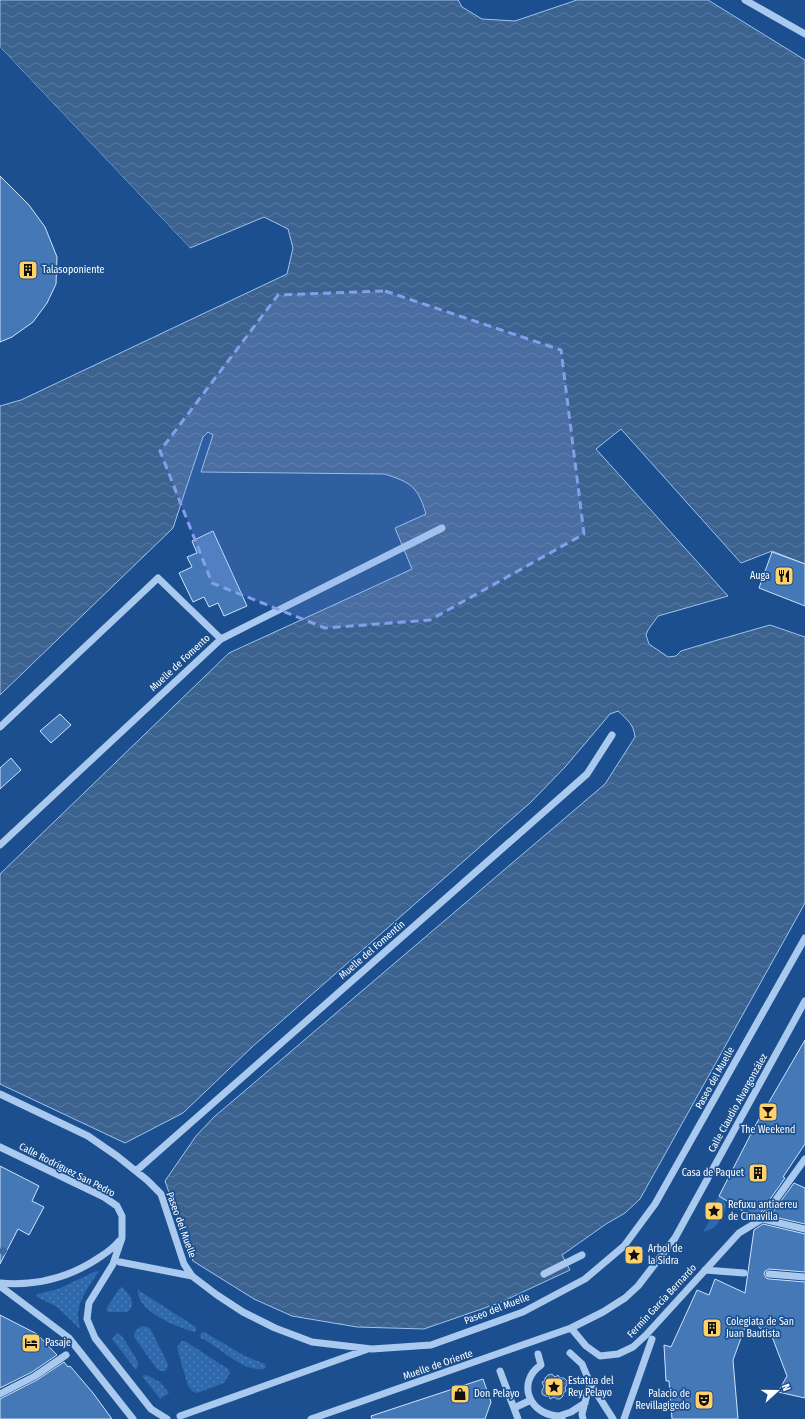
<svg xmlns="http://www.w3.org/2000/svg" width="805" height="1419" viewBox="0 0 805 1419" font-family="'Fira Sans Condensed',sans-serif">
<style>
.grass{fill:url(#grass-tufts)}
.garden{fill:url(#garden-dots)}
.water{fill:url(#water-waves);stroke:#9cc4f0}
.pier{fill:#1b4f8f}
.building{fill:#4478b7;stroke:#cfe3fa}
.lines{fill:none;stroke-linecap:round;stroke-linejoin:round}
.minor-tunnel{stroke:#3d69a0;stroke-width:7;stroke-dasharray:7 3.5;stroke-linecap:butt}
.minor{stroke:#a9c9ee;stroke-width:7}
.marked{fill:#839eea;fill-opacity:0.2;stroke:#839eea;stroke-width:3;stroke-dasharray:8 5;stroke-linejoin:round}
.labels{text-anchor:middle;dominant-baseline:central;stroke-width:3.5;stroke-linejoin:round;paint-order:stroke}
.poi-label{font-size:10px;fill:#fff;stroke:#1b4f8f;text-anchor:start}
.street-label{font-size:10px;fill:#fff;stroke:#1b4f8f}
</style>
<defs>
<pattern id="grass-tufts" width="24" height="20" patternUnits="userSpaceOnUse"><rect width="24" height="20" fill="#2e69ad"/><path d="M3 7l-1-3M5 7V3M7 7l1-3M15 17l-1-3M17 17v-4M19 17l1-3" fill="none" stroke="#4d80b9"/></pattern>
<pattern id="garden-dots" width="8" height="8" patternUnits="userSpaceOnUse"><rect width="8" height="8" fill="#2e69ad"/><path d="M2 2h.1M6 6h.1" fill="none" stroke="#4d80b9" stroke-width="1.8" stroke-linecap="round"/></pattern>
<pattern id="water-waves" width="16" height="10" patternUnits="userSpaceOnUse"><rect width="16" height="10" fill="#3c6290"/><path d="M0 5q4-4 8 0t8 0" fill="none" stroke="#597aa1"/></pattern>
</defs>
<rect width="100%" height="100%" fill="#1b4f8f"/>
<path class="grass" d="M 719,1196 L 724,1199 L 726,1208 C 720,1220 718,1229 703,1232 L 716,1209 L 714,1204 Z"/>
<path class="garden" d="M 99,1271 C 91,1283 79,1299 78,1313 C 78,1318 79,1324 80,1329 L 57,1307 L 37,1297 L 36,1295 L 38,1294 L 58,1289 L 94,1272 Z
M 122,1287 C 129,1294 138,1304 127,1312 L 108,1312 L 106,1309 L 119,1289 Z
M 138,1290 L 196,1327 L 196,1331 L 194,1332 C 177,1327 136,1311 138,1290 Z
M 144,1326 L 150,1328 L 168,1364 L 167,1368 L 165,1371 L 160,1371 L 157,1369 L 134,1337 C 135,1330 137,1328 144,1326 Z
M 204,1332 L 245,1356 L 265,1364 L 266,1367 L 264,1369 C 242,1372 220,1347 201,1338 L 200,1335 L 201,1333 Z
M 117,1333 L 122,1336 L 136,1358 C 138,1362 139,1366 136,1370 L 112,1339 Z
M 182,1341 L 185,1341 L 228,1369 L 230,1373 L 224,1383 L 197,1393 L 192,1391 L 188,1386 L 177,1348 L 179,1344 Z
M 147,1375 L 160,1382 L 169,1393 L 160,1399 L 142,1376 Z"/>
<path class="water" d="M 0,0 L 458,0 L 462,7 L 482,19 L 515,21 L 577,0 L 708,0 L 805,60 L 805,564 L 772,551 L 741,563 L 621,429 L 596,449 L 728,596 L 658,616 L 648,630 L 646,635 L 649,644 L 668,657 L 676,656 L 681,651 L 714,641 L 770,625 L 805,637 L 805,903 L 640,1199 L 625,1213 L 606,1224 L 562,1255 L 570,1270 L 499,1303 L 424,1329 L 357,1327 L 292,1316 L 254,1299 L 193,1261 L 165,1181 L 196,1136 L 214,1117 L 605,784 L 635,737 C 634,725 627,719 618,711 L 610,714 L 566,766 L 531,802 L 252,1047 L 183,1113 L 125,1143 L 0,1084 L 0,874 L 229,653 L 412,569 L 395,528 L 426,514 C 418,487 411,482 384,474 L 201,472 L 213,435 L 208,432 L 203,437 L 173,528 L 0,695 L 0,406 L 21,400 L 287,274 L 293,248 L 288,229 L 264,217 L 190,248 L 0,47 Z
M 552,1374 L 555,1377 L 558,1375 L 560,1378 L 564,1378 L 567,1381 L 567,1384 L 565,1388 L 566,1391 L 563,1393 L 563,1396 L 560,1399 L 557,1399 L 554,1397 L 550,1399 L 549,1396 L 545,1396 L 542,1394 L 542,1390 L 544,1387 L 542,1382 L 545,1381 L 545,1378 L 548,1375 Z"/>
<path class="pier" d="M 0,47 L 190,248 L 188,249 L 0,50 Z"/>
<path class="building" d="M 0,176 L 29,205 L 45,227 L 57,257 L 56,284 L 47,303 L 33,322 L 12,337 L 0,342 Z
M 213,531 L 247,606 L 224,616 L 218,603 L 209,607 L 204,597 L 193,602 L 179,573 L 192,567 L 187,557 L 197,553 L 192,541 Z
M 772,552 L 805,564 L 805,606 L 759,588 Z
M 60,714 L 71,725 L 51,743 L 40,731 Z
M 11,758 L 21,770 L 0,789 L 0,768 Z
M 805,1040 L 805,1144 L 783,1177 L 785,1178 L 759,1215 L 754,1218 L 719,1196 L 755,1126 Z
M 0,1166 L 39,1186 L 32,1201 L 44,1207 L 29,1235 L 18,1229 L 0,1264 Z
M 794,1183 L 805,1188 L 805,1224 L 770,1216 Z
M 763,1224 L 805,1234 L 805,1272 L 769,1269 L 765,1271 L 764,1274 L 766,1278 L 769,1279 L 805,1282 L 805,1398 L 778,1392 L 787,1376 L 771,1334 L 766,1335 L 749,1316 L 733,1360 L 738,1419 L 672,1419 L 669,1381 L 666,1381 L 664,1345 L 671,1347 L 697,1290 L 709,1295 L 715,1279 L 745,1293 L 754,1230 Z
M 0,1315 L 37,1334 L 57,1355 L 32,1372 L 0,1388 Z
M 64,1362 L 68,1367 L 70,1366 L 93,1393 L 112,1419 L 0,1419 L 0,1399 L 37,1380 Z
M 483,1379 L 491,1402 L 485,1419 L 372,1419 L 371,1416 Z"/>
<g class="lines">
<path class="minor-tunnel" d="M 0,1249 L 6,1253"/>
<path class="minor" d="M 745,0 L 805,34
M 221,639 L 442,528
M 0,727 L 158,578 L 221,639 L 0,845
M 0,1094 L 88,1136 L 117,1156 L 147,1180 L 161,1194 L 184,1264 L 192,1276 L 217,1295 L 243,1312 L 275,1328 L 312,1342 L 372,1349 L 431,1345 L 523,1312 L 585,1279 L 624,1246 L 655,1204 L 805,938
M 0,1147 L 104,1197 L 117,1206 L 122,1216 L 122,1238 L 113,1264 L 89,1303 L 87,1319 L 95,1338 L 151,1409 L 167,1419
M 136,1171 L 587,774 L 612,735
M 762,1219 L 805,1229
M 120,1262 L 192,1276
M 705,1270 L 744,1273
M 544,1274 L 582,1255
M 769,1274 L 805,1277
M 0,1283 C 34,1286 68,1278 97,1259 C 106,1253 113,1249 119,1241
M 0,1286 L 69,1338 L 133,1419
M 571,1328 L 586,1346 L 600,1356 L 618,1354 L 633,1347 L 646,1335 L 739,1233 L 762,1219 L 805,1159
M 570,1353 L 582,1364 L 590,1383 L 582,1414 L 583,1419
M 538,1354 L 541,1365 C 516,1382 529,1415 559,1416 L 562,1419
M 500,1371 L 518,1419
M 590,1383 L 613,1419
M 0,1394 L 35,1376 L 66,1355
M 514,1408 L 531,1400
M 180,1416 L 368,1349
M 559,1416 L 571,1412 L 585,1403
M 311,1419 L 571,1328 L 603,1312 L 625,1298 L 638,1286 L 675,1238 L 805,1001
M 624,1419 L 652,1339"/>
</g>
<path class="marked" d="M 385,291 L 561,350 L 584,534 L 430,620 L 325,628 L 212,583 L 160,451 L 278,295 Z"/>
<defs>
<symbol id="building-square" viewBox="-11 -11 22 22"><rect x="-9" y="-9" width="18" height="18" rx="4" fill="#ffd166" stroke="#1b4f8f"/><path d="M-4-6H4V6H1V3H-1V6H-4ZM-2.5-4.3h1.7v1.8h-1.7ZM.8-4.3h1.7v1.8H.8ZM-2.5-1h1.7V.8h-1.7ZM.8-1h1.7V.8H.8Z" fill="#111"/></symbol>
<symbol id="restaurant-square" viewBox="-11 -11 22 22"><rect x="-9" y="-9" width="18" height="18" rx="4" fill="#ffd166" stroke="#1b4f8f"/><path d="M-5-6h1v4h1v-4h1v4h1v-4h1v5L-1.5 .5V6h-2V.5L-5-1ZM5-6V6H3V1.5H1.5Q1.5-4 5-6Z" fill="#111"/></symbol>
<symbol id="bar-square" viewBox="-11 -11 22 22"><rect x="-9" y="-9" width="18" height="18" rx="4" fill="#ffd166" stroke="#1b4f8f"/><path d="M-6-5H6L.8 .8V4.5H3.5V6h-7V4.5H-.8V.8Z" fill="#111"/></symbol>
<symbol id="sight-square" viewBox="-11 -11 22 22"><rect x="-9" y="-9" width="18" height="18" rx="4" fill="#ffd166" stroke="#1b4f8f"/><path d="M0-6L1.8-2.2L6-1.7L2.9 1.2L3.7 5.4L0 3.3L-3.7 5.4L-2.9 1.2L-6-1.7L-1.8-2.2Z" fill="#111"/></symbol>
<symbol id="hotel-square" viewBox="-11 -11 22 22"><rect x="-9" y="-9" width="18" height="18" rx="4" fill="#ffd166" stroke="#1b4f8f"/><path d="M-6-4.5h1.5V1H6V5H4.5V3h-9V5H-6ZM-4 0a1.8 1.8 0 1 1 3.6 0ZM.5 0V-2.5h3Q6-2.5 6 0Z" fill="#111"/></symbol>
<symbol id="shop-square" viewBox="-11 -11 22 22"><rect x="-9" y="-9" width="18" height="18" rx="4" fill="#ffd166" stroke="#1b4f8f"/><path d="M-5-2.5h2.3a2.7 3.5 0 0 1 5.4 0H5L5.5 6h-11ZM-1.5-2.5h3a1.5 2.3 0 0 0-3 0Z" fill="#111"/></symbol>
<symbol id="theatre-square" viewBox="-11 -11 22 22"><rect x="-9" y="-9" width="18" height="18" rx="4" fill="#ffd166" stroke="#1b4f8f"/><path d="M-5-5.5Q0-4 5-5.5V0Q5 5 0 6Q-5 5-5 0ZM-3.3-2.5H-1v1.5H-3.3ZM1-2.5H3.3v1.5H1ZM-2.8 1Q0 5.5 2.8 1Z" fill="#111"/></symbol>
</defs>
<g fill-rule="evenodd">
<use href="#building-square" x="17" y="259" width="22" height="22"/>
<use href="#restaurant-square" x="773" y="565" width="22" height="22"/>
<use href="#bar-square" x="757" y="1101" width="22" height="22"/>
<use href="#building-square" x="747" y="1162" width="22" height="22"/>
<use href="#sight-square" x="703" y="1200" width="22" height="22"/>
<use href="#sight-square" x="623" y="1244" width="22" height="22"/>
<use href="#building-square" x="701" y="1317" width="22" height="22"/>
<use href="#hotel-square" x="20" y="1332" width="22" height="22"/>
<use href="#sight-square" x="543" y="1376" width="22" height="22"/>
<use href="#shop-square" x="449" y="1383" width="22" height="22"/>
<use href="#theatre-square" x="693" y="1389" width="22" height="22"/>
</g>
<g class="labels">
<g class="poi-label">
<text x="42" y="270">Talasoponiente</text>
<text x="770" y="576" text-anchor="end">Auga</text>
<text x="768" y="1130" text-anchor="middle">The Weekend</text>
<text x="744" y="1173" text-anchor="end">Casa de Paquet</text>
<text x="728" y="1205">Refuxu antiaereu<tspan x="728" dy="12">de Cimavilla</tspan></text>
<text x="648" y="1249">Arbol de<tspan x="648" dy="12">la Sidra</tspan></text>
<text x="726" y="1322">Colegiata de San<tspan x="726" dy="12">Juan Bautista</tspan></text>
<text x="45" y="1343">Pasaje</text>
<text x="568" y="1381">Estatua del<tspan x="568" dy="12">Rey Pelayo</tspan></text>
<text x="474" y="1394">Don Pelayo</text>
<text x="690" y="1394" text-anchor="end">Palacio de<tspan x="690" dy="12">Revillagigedo</tspan></text>
</g>
<g class="street-label">
<text transform="translate(180 663) rotate(-43)">Muelle de Fomento</text>
<text transform="translate(372 950) rotate(-41)">Muelle del Fomentín</text>
<text transform="translate(715 1078) rotate(-61)">Paseo del Muelle</text>
<text transform="translate(738 1103) rotate(-61)">Calle Claudio Alvargonzález</text>
<text transform="translate(67 1170) rotate(27)">Calle Rodríguez San Pedro</text>
<text transform="translate(181 1225) rotate(70)">Paseo del Muelle</text>
<text transform="translate(662 1301) rotate(-47)">Fermín García Bernardo</text>
<text transform="translate(497 1309) rotate(-21)">Paseo del Muelle</text>
<text transform="translate(438 1365) rotate(-19)">Muelle de Oriente</text>
</g>
</g>
<g transform="translate(777 1391) rotate(69)" stroke="#1b4f8f" stroke-width="3" paint-order="stroke">
<path d="M0-3L7 15L0 10L-7 15Z" fill="#ffffff"/>
<text y="-6" font-size="11" font-weight="bold" text-anchor="middle" fill="#ffffff">N</text>
</g>
</svg>
